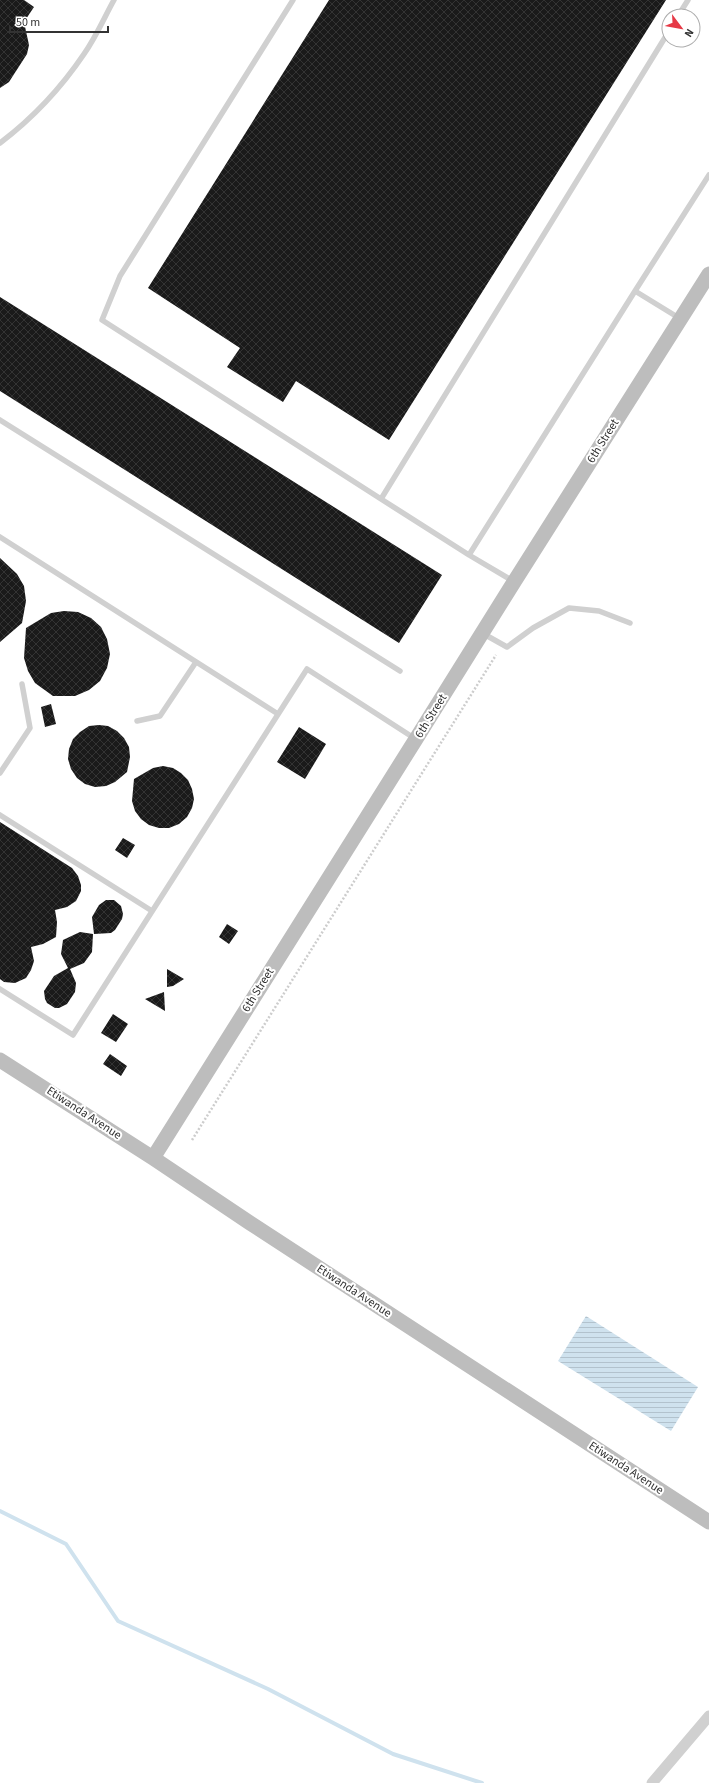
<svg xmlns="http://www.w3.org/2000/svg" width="709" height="1783" viewBox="0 0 709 1783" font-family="'Source Sans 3',sans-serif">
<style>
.water{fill:url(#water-rules)}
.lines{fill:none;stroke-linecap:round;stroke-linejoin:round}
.stream{stroke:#cfe2ee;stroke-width:4}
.building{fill:url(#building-cross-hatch)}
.path{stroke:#cdcdcd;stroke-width:2.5;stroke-dasharray:2 2;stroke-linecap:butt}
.lane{stroke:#d0d0d0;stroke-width:5.5}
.street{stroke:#d0d0d0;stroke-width:11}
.secondary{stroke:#bdbdbd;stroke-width:15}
.labels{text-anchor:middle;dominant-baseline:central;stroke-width:4;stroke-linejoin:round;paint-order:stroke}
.street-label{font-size:12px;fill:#333;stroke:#fff}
</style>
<defs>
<pattern id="water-rules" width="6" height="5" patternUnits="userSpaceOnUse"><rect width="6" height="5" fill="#cfe2ee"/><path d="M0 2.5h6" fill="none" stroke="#b2c2cd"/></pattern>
<pattern id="building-cross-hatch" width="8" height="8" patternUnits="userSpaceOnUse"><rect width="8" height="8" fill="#1a1a1a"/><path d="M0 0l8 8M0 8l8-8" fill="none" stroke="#333"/></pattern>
</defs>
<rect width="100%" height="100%" fill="#fff"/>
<path class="water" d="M 586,1316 L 698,1387 L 671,1431 L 558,1361 Z"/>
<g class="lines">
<path class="stream" d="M 0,1511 L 66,1544 L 118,1621 L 268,1689 L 393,1754 L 482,1783"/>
</g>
<path class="building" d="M 0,0 L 24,0 L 34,7 L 24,22 L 29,45 L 27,54 L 9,82 L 0,88 Z
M 329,0 L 666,0 L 389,440 L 296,381 L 283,402 L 227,367 L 240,348 L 148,288 Z
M 0,297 L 442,575 L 399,643 L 0,391 Z
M 0,558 L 17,574 L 24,586 L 26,601 L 22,623 L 0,642 Z
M 64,611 L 78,612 L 91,618 L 101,627 L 107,639 L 110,654 L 107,668 L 100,681 L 89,690 L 75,696 L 53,696 L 35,683 L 28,671 L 24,658 L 26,628 L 51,613 Z
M 51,704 L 56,724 L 45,727 L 41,707 Z
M 99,725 L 108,726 L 117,731 L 124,738 L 129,747 L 130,757 L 127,772 L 115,782 L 106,786 L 95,787 L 85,784 L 77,778 L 71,769 L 68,759 L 69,749 L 73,739 L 80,732 L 89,726 Z
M 299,727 L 326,744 L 305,779 L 277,762 Z
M 163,766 L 173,768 L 181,773 L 188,780 L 192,789 L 194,799 L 192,808 L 187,817 L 179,824 L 169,828 L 159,828 L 149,825 L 141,819 L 135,811 L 132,801 L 134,779 L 153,768 Z
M 0,822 L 72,868 L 78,876 L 81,885 L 81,891 L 76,901 L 67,907 L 55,910 L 57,922 L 56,937 L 43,944 L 31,947 L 34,961 L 31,970 L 26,978 L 15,983 L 4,982 L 0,979 Z
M 123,838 L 135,845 L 127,858 L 115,850 Z
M 106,900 L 114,900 L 121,906 L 123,914 L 122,919 L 115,930 L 111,933 L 94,934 L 92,917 L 99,905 Z
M 227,924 L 238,931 L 229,944 L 219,937 Z
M 80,932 L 93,934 L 92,952 L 84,963 L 70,969 L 76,983 L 75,992 L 67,1004 L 59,1008 L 55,1008 L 47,1003 L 45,999 L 44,991 L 54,976 L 68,968 L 61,954 L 63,940 Z
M 167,969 L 184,979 L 173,986 L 167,987 Z
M 164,992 L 165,1011 L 145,999 Z
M 113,1014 L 128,1024 L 116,1042 L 101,1033 Z
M 110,1054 L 127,1066 L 121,1076 L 103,1064 Z"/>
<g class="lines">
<path class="path" d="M 192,1140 L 496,655"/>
<path class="lane" d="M 293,0 L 120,276 L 102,320 L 381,499 L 669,31
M 678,16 L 688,0
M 0,143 C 33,118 61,88 84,54 C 96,37 104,18 114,0
M 635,291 L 709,175
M 0,420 L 400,671
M 381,499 L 469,555
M 0,537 L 278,714
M 513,581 L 469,555 L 635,291 L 679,318
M 482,633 L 507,647 L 533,628 L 569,608 L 599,611 L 630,623
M 137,721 L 160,716 L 196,662
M 0,773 L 30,728 L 22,684
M 0,815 L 152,911
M 0,989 L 73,1035 L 307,669 L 414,738"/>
<path class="street" d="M 652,1783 L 709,1716"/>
<path class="secondary" d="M 0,1060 L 153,1158 L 250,1223 L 709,1522
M 153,1158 L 416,739 L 514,582 L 709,274"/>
</g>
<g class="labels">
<g class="street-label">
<text transform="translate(603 441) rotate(-58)">6th Street</text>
<text transform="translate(431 716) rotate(-58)">6th Street</text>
<text transform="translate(258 990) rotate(-58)">6th Street</text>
<text transform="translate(84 1113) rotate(33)">Etiwanda Avenue</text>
<text transform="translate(354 1291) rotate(33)">Etiwanda Avenue</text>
<text transform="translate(626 1468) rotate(33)">Etiwanda Avenue</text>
</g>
</g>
<g transform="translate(681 28) rotate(122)"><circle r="19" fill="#ffffff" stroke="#adadad"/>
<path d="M0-3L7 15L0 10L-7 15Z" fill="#e63946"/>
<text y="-6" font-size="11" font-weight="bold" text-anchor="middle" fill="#333333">N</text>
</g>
<path d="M10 26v6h98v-6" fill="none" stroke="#333333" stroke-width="2"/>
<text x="16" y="26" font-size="12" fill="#333333" stroke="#ffffff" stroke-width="3" paint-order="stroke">50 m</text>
</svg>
